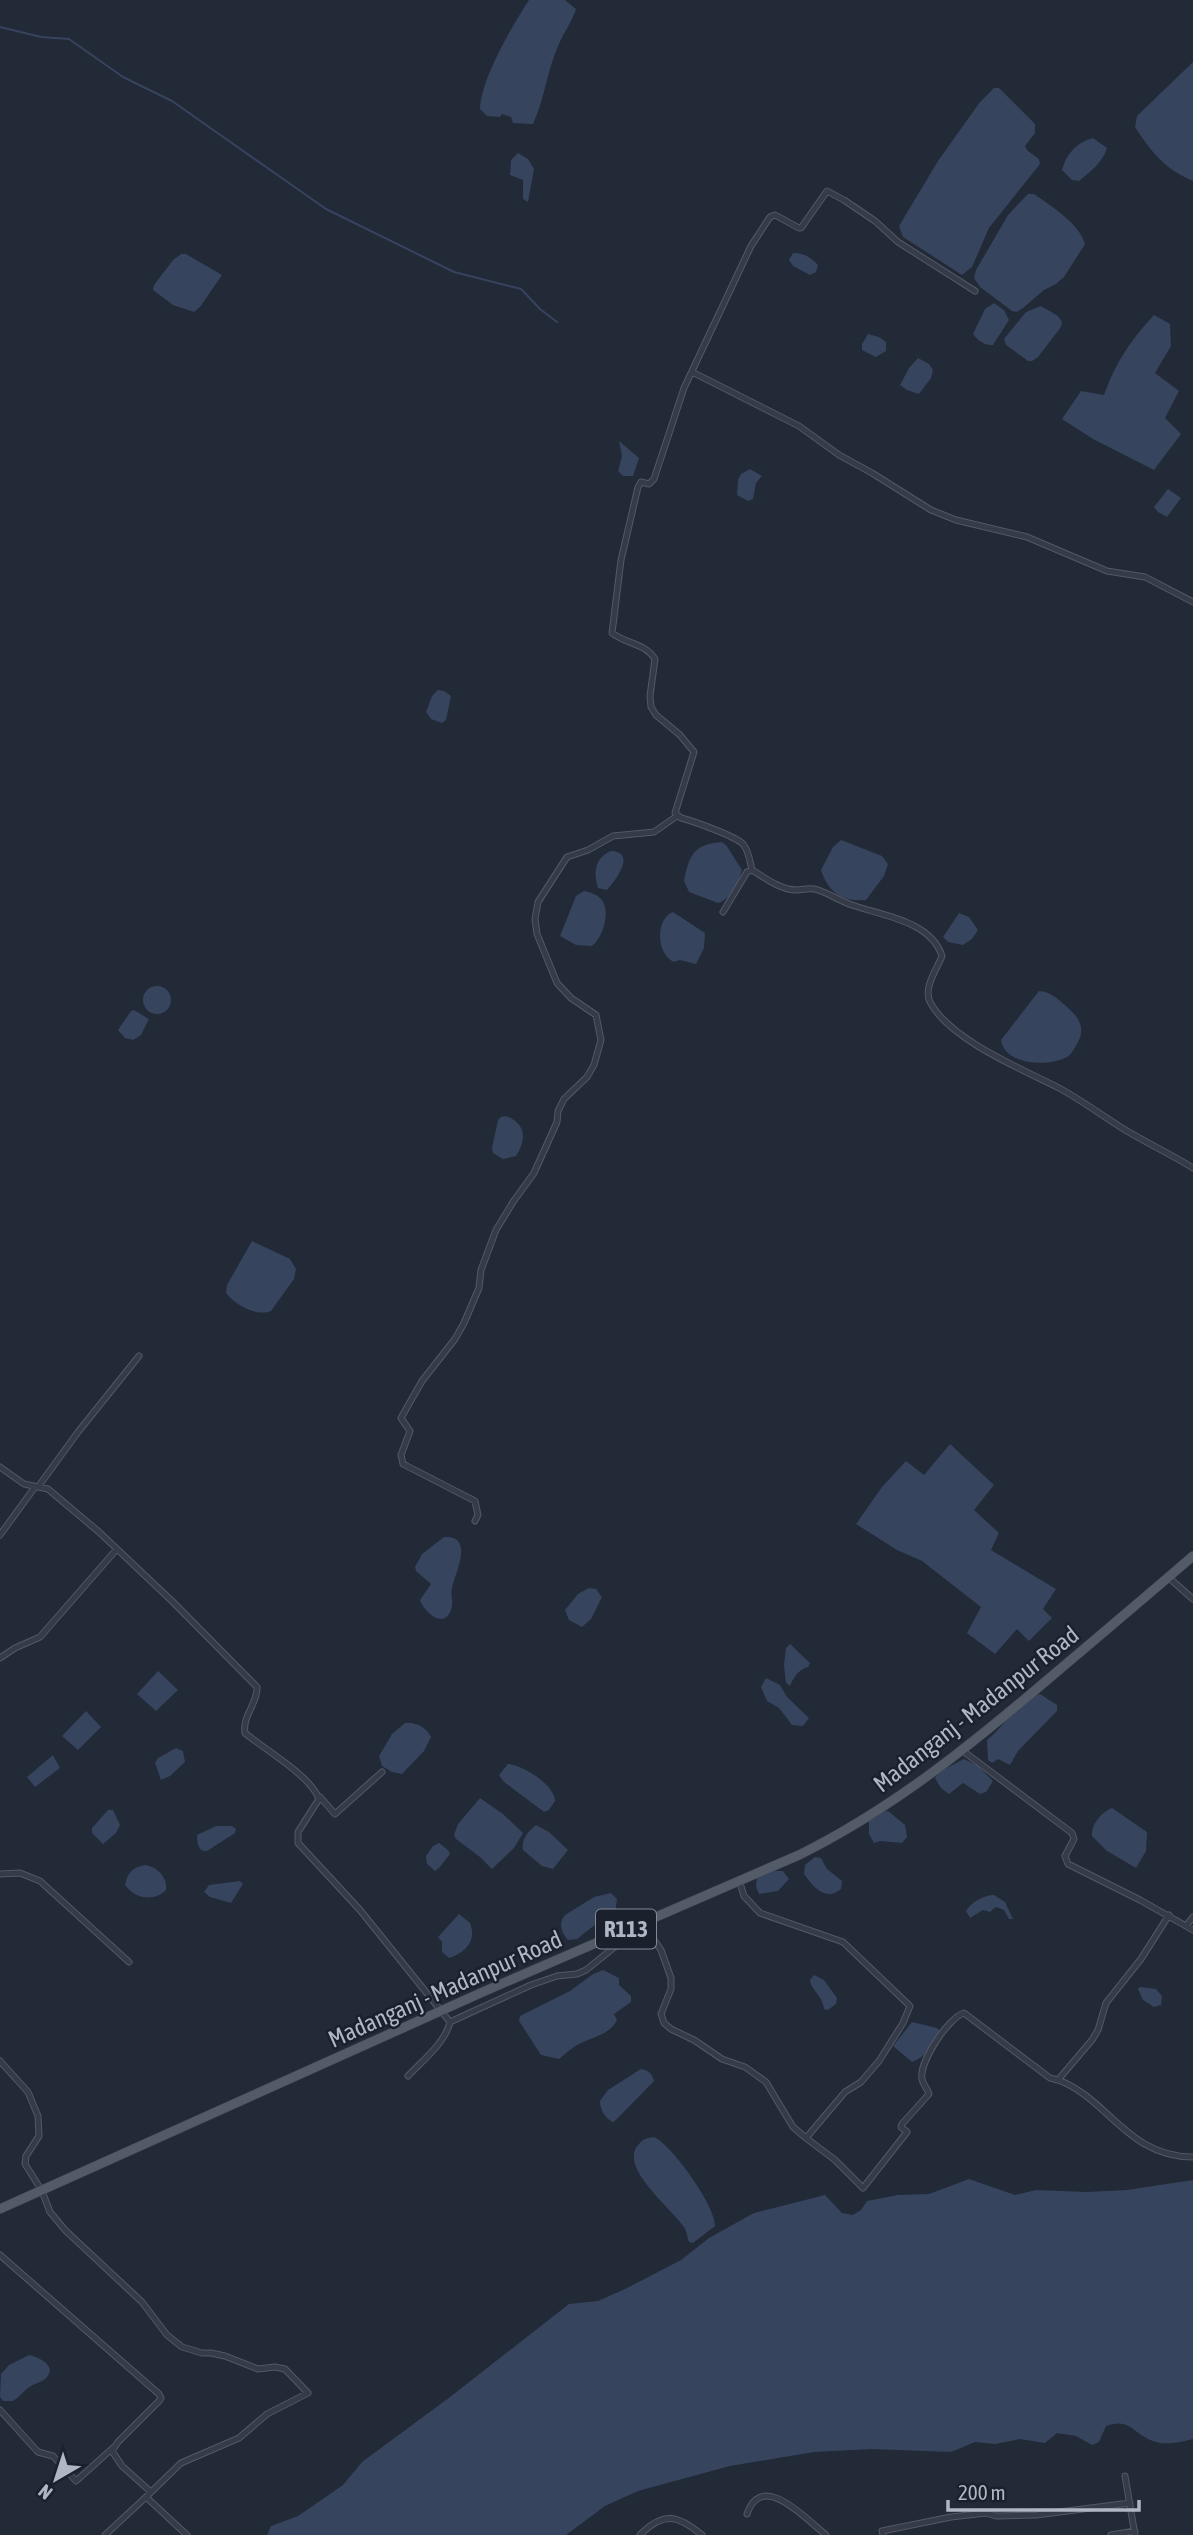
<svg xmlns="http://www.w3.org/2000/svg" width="1193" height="2535" viewBox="0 0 1193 2535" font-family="'Asap Condensed',sans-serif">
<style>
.water{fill:#36445e}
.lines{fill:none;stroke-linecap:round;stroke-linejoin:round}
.stream{stroke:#36445e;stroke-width:2}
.minor-casing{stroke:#535965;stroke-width:7}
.primary-casing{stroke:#3f4551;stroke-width:10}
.minor{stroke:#353b48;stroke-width:5}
.primary{stroke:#535a68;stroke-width:9}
.labels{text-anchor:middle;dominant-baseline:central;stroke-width:5;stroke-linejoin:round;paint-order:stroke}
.shield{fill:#1b212c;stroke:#838996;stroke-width:2}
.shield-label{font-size:23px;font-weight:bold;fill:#b0b6c4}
.street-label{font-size:24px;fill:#b0b6c4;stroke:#1b212c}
</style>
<rect width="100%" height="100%" fill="#222937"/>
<path class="water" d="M 529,0 L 565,0 L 576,9 C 572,22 564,32 559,44 C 547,70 545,98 533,124 L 513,123 L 511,117 L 502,114 L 500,117 L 487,116 L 480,109 C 481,79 512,26 529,0 Z
M 1193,62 L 1193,181 C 1166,170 1151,152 1135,127 L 1137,116 Z
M 994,88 L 999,88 L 1035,124 L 1035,133 L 1025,146 L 1028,151 L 1039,159 L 1040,164 L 989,228 L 972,267 L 962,275 L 903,237 L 899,226 L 938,161 L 980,102 Z
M 1093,138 L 1107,148 C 1103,162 1090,172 1079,181 L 1072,180 L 1062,170 C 1066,154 1077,142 1093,138 Z
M 518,153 L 528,159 L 534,169 L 528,202 L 523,199 L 523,180 L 510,175 L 511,160 Z
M 1028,194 L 1034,194 C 1051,206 1079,223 1085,244 L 1064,277 L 1056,284 L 1044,290 L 1023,308 L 1017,312 L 1012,311 L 980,287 L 974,278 L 976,270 L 1008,215 Z
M 793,253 C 802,252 812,258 818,265 L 816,272 L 810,275 L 793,266 L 789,260 Z
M 181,254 L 186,254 L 222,275 L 200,307 L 194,312 L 173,305 L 153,290 L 154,285 L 173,260 Z
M 994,303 L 1004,310 L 1009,320 L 993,345 C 985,346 977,340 973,334 L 985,309 Z
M 1041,306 L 1058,316 L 1062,322 L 1061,327 L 1038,357 L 1032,361 L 1028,361 L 1006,345 L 1004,339 L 1026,312 Z
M 1154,315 L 1170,324 L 1171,346 L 1155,373 L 1179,391 L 1165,418 L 1181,434 L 1154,470 L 1093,439 L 1062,419 L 1081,391 L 1104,395 C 1116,362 1130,341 1154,315 Z
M 868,334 L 879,337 L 886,342 L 886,351 L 876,357 L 862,350 L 862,344 Z
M 918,358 L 929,364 L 933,370 L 931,378 L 919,394 L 907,390 L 900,385 L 909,368 Z
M 619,441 L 639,458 L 633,476 L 623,476 L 618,471 L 622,456 Z
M 750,469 L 762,476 L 756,483 L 753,499 L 748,501 L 737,495 L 738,480 L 741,474 Z
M 1168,489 L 1181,498 L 1167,517 L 1158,512 L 1154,507 Z
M 438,690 L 444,691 L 451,696 L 446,720 L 442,723 L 431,719 L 426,712 L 432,696 Z
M 841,840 L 882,856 L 888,864 L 884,876 L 866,900 C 842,902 828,892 821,870 L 833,847 Z
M 722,842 L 726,845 L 742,870 C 739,882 730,900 718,903 L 689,892 L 684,881 C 689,855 694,844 722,842 Z
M 611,851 C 637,852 616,880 607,890 L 598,888 C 593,873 595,857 611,851 Z
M 584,891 C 589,892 596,894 600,898 C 612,909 603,938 592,946 L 576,945 L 560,936 L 576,896 Z
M 673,912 L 705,933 L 704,948 L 696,964 L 680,960 L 674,962 C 656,954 655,919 673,912 Z
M 959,913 L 969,917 L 978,930 L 972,939 L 963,945 L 948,942 L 943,937 Z
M143 1000a14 14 0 1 1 28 0a14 14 0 1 1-28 0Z
M 1039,991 C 1050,991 1059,1000 1067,1007 C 1080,1018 1086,1029 1077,1044 C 1074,1049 1072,1054 1067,1057 C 1049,1067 1005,1066 1001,1040 Z
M 134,1010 L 149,1019 L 141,1035 L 133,1040 L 125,1038 L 118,1030 L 131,1011 Z
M 506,1116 C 526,1124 527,1139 516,1156 L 503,1159 L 493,1153 L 492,1148 L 498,1120 L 501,1117 Z
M 252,1241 L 290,1259 L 296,1269 L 294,1279 L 271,1311 C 257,1317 235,1305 226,1293 L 227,1285 Z
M 950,1444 L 994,1485 L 974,1510 L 999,1533 L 991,1550 L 1056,1589 L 1043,1609 L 1052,1618 L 1029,1641 L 1017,1629 L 995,1654 L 967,1633 L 981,1607 L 922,1561 L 897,1550 L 856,1524 L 882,1487 L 906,1461 L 924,1475 Z
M 444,1537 C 476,1535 454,1575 452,1588 C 450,1595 454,1601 451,1610 C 444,1630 424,1612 420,1600 L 431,1584 L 416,1571 L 415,1567 L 422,1554 Z
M 589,1588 L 596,1589 L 602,1597 L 591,1619 L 582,1627 L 569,1620 L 565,1610 L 578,1594 Z
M 790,1644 L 810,1663 L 808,1667 C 799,1669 793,1678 790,1686 L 786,1683 L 784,1665 L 786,1648 Z
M 158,1671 L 178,1690 L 156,1711 L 137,1694 Z
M 766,1678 L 780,1685 L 787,1697 L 809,1718 L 803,1726 L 792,1725 L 779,1708 L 767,1701 L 761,1687 Z
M 1040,1694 L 1057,1705 L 1057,1711 L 1018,1751 L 1010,1765 L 998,1759 L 992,1763 L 988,1760 L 987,1740 C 1004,1726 1018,1702 1040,1694 Z
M 86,1711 L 101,1727 L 78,1750 L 62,1736 Z
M 405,1723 C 416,1722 426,1727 431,1737 L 424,1751 L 402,1774 L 392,1772 L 382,1766 L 379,1756 L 392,1734 Z
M 176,1748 L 183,1751 L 185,1762 L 170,1776 L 161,1780 L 155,1763 L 158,1758 Z
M 53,1755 L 60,1768 L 35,1787 L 27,1777 Z
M 964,1759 L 978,1766 L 993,1781 L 986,1792 L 980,1794 L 963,1783 L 949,1794 L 941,1788 L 935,1778 L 939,1772 Z
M 508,1764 C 523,1765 555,1785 555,1801 L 549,1810 L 544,1812 L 504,1782 L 499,1775 Z
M 480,1798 L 503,1814 L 523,1833 L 514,1848 L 492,1869 L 480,1857 L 456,1839 L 454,1835 L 458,1824 Z
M 1112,1808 L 1147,1832 L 1146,1851 L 1136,1868 L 1107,1851 L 1092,1836 C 1091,1825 1101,1812 1112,1808 Z
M 108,1810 L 113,1810 L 120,1825 L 116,1833 L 103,1844 L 92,1833 L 92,1828 Z
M 888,1811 L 905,1825 L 907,1837 L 902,1843 L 880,1841 L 874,1843 L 869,1834 L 869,1819 L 880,1812 Z
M 536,1825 L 549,1832 L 568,1850 L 553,1869 L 542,1866 L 523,1850 C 521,1840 528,1831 536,1825 Z
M 216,1826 L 232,1826 L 236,1829 L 235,1833 L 207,1851 C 198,1852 197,1842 197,1835 Z
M 439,1843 L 448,1850 L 450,1854 L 439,1868 L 435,1871 L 427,1864 L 426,1856 L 433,1846 Z
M 815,1857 L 821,1858 L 827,1869 L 842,1881 L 841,1889 C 826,1902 813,1887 804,1874 L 805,1865 Z
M 145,1865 C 157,1867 168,1877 166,1890 C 154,1902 135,1899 125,1885 C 127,1873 133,1867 145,1865 Z
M 766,1871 L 783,1871 L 789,1879 L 778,1891 L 759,1894 L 756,1887 L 757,1876 Z
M 240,1881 L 243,1884 L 231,1903 L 210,1897 L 204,1892 L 209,1885 Z
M 611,1893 L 617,1899 L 615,1913 L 609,1922 L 596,1924 L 577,1939 L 568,1940 C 561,1932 558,1923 565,1915 L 594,1897 Z
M 994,1895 L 1005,1902 L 1013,1919 L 1009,1919 L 1004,1910 L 996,1907 L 990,1912 L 983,1910 L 970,1918 L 966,1911 C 971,1902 984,1895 994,1895 Z
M 459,1914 L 470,1923 C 477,1941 466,1952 449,1958 L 442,1952 L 442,1942 L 438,1937 Z
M 603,1970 L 619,1978 L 619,1985 L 631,1996 L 631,2002 L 614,2014 L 617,2020 C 611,2033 595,2037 583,2042 C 574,2046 566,2053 559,2059 L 541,2055 L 519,2021 L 520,2016 L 570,1991 L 593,1974 Z
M 814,1975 L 824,1980 L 837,1998 L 836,2004 L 828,2010 L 824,2009 C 822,1994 811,1991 810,1980 Z
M 1140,1987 L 1156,1989 L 1162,1996 L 1161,2005 L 1154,2007 L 1143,2000 L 1138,1989 Z
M 912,2022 L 937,2028 L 940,2031 C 932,2044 927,2057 912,2062 L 893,2046 Z
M 641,2069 C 648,2070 652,2073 654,2081 L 616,2120 L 613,2122 C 605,2119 600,2109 600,2101 L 608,2090 Z
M 654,2137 C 672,2145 716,2207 715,2226 L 693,2243 L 689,2242 C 687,2237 687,2232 684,2227 C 671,2208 617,2166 639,2144 C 643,2139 647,2138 654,2137 Z
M 969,2179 L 1015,2195 L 1036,2190 L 1087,2192 L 1127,2190 L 1193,2180 L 1193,2439 C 1181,2442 1165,2446 1153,2441 C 1133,2434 1130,2417 1106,2426 L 1099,2442 L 1092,2445 L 1076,2436 L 1057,2433 L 1045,2443 L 1020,2439 L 995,2444 L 975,2442 L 951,2452 L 872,2449 L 814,2452 L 730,2466 L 638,2491 L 605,2506 L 566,2535 L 267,2535 L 271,2526 L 298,2516 L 343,2485 L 362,2462 L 450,2397 L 569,2304 L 598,2301 L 625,2289 L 681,2260 L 709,2238 L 754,2213 L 825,2195 L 842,2213 L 853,2215 L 861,2210 L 867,2201 L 898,2195 L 929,2194 Z
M 29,2355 C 38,2357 57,2365 47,2377 C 43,2382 36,2383 31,2386 C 24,2390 20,2397 13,2401 L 3,2401 L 0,2397 L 1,2374 L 9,2365 Z"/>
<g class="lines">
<path class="stream" d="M 0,27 L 41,37 L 69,39 L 123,77 L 172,101 L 326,209 L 454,272 L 521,289 L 540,309 L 557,322"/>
<defs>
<path id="minor" d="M 692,372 L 799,426 L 839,455 L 872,473 L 931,510 L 956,520 L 1027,537 L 1107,571 L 1145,577 L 1193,602
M 752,870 C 750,862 749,851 743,844 C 735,836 693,821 681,818 L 675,813 L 694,752 L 680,735 L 656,715 L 651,707 L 650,696 L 655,659 C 645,643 626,644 612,633 L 621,560 L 638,487 L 641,482 L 649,484 L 654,479 L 684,388 L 751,246 L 770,217 L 775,215 L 799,228 L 801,228 L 827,191 L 844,200 L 875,221 L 898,242 L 975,291
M 723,912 L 747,872 L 752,870 C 765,878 781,890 796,890 C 804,890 810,887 818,890 C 830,894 840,901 852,905 C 883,916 931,921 942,956 C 937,969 923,988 930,1002 C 950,1040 1022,1069 1059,1088 C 1083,1101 1104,1117 1127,1131 C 1149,1144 1172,1155 1193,1168
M 0,1467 L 24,1484 L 48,1489 L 99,1532 L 173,1602 L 257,1687 C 258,1703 242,1716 245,1733 C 265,1750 310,1775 319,1799 L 298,1832 L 298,1843 L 360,1910 L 450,2022 C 446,2042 421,2062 408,2076
M 38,1487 L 78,1432 L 139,1356
M 475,1521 L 478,1515 L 475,1501 L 403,1464 L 401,1455 L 410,1431 L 401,1418 L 422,1381 L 455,1339 L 464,1323 L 479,1288 L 481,1270 L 496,1230 L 513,1202 L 534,1173 L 557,1122 L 558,1111 L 564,1099 L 587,1077 L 594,1065 L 601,1040 L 596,1015 L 571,998 L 557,983 L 537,934 L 535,919 L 538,902 L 567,857 L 588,850 L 613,836 L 654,832 L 677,816
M 0,1535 L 35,1487
M 1168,1577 L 1193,1599
M 0,1658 L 15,1648 L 40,1637 L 116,1550
M 963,1751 L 1072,1833 L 1074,1839 L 1065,1856 L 1068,1864 L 1140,1900 L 1193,1930
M 320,1797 L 335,1814 L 382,1772
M 0,1874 L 20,1873 L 40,1881 L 129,1962
M 1186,1926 L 1193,1917
M 450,2022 L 531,1985 L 557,1976 L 577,1974 L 586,1970 L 632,1933 L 642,1931 L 652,1937 L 661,1950 L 671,1978 L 671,1989 L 661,2014 L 664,2023 L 671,2029 L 694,2040 L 722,2059 L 745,2067 L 766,2082 L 793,2127 L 806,2138 L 845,2092 L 861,2082 L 879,2061 L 903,2023 L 910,2006 L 843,1942 L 760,1913 L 744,1896 L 739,1880
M 0,2061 L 28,2092 L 38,2116 L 39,2136 L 26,2156 L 25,2164 L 42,2191 L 50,2212 L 66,2231 L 142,2302 L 167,2335 L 182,2347 L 202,2353 L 211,2353 L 225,2356 L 258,2369 L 275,2367 L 285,2369 L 308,2393 L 267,2414 L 239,2438 L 181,2463 L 146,2497 L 187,2535
M 1058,2080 C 1108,2098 1127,2157 1193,2157
M 806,2138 L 835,2160 L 863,2188 L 907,2132 L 901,2127 L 902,2124 L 929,2094 C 928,2089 923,2085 922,2079 C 919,2062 948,2018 964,2013 L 1050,2078 L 1058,2080 L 1092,2040 L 1098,2030 L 1106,2003 L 1141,1959 L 1169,1915
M 0,2255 L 159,2394 L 161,2398 L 159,2401 L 118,2442 L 112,2451 L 122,2466 L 151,2492
M 0,2410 L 38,2452 L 53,2456 L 76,2481 L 114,2447
M 1125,2476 L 1135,2535
M 747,2514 C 762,2470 806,2519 826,2535
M 105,2535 L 146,2497
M 640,2535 C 664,2510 679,2516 702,2535
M 883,2535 L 882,2531 L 951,2517 L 986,2513 L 996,2516 L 1036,2515 L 1130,2503
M 1111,2535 L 1135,2531"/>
<path id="primary" d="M 0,2209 L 485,1991 L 799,1855 C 896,1807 977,1740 1059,1670 C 1104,1632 1149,1594 1193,1556"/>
</defs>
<use href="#minor" class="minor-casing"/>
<use href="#primary" class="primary-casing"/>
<use href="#minor" class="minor"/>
<use href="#primary" class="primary"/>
</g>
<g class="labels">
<rect class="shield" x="596" y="1909.5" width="60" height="39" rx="5"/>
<g class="shield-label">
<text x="626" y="1929">R113</text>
</g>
<g class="street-label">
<text transform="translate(976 1709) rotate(-38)">Madanganj - Madanpur Road</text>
<text transform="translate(445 1989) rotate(-24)">Madanganj - Madanpur Road</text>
</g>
</g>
<g transform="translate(56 2479) rotate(219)" stroke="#1b212c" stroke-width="5" paint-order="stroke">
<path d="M0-5L12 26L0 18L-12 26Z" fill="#b0b6c4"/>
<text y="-10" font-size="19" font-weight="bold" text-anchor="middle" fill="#b0b6c4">N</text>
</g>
<path d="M948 2500v10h191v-10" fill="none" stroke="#b0b6c4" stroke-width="3.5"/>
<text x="958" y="2500" font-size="21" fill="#b0b6c4" stroke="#1b212c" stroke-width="5" paint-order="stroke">200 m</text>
</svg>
